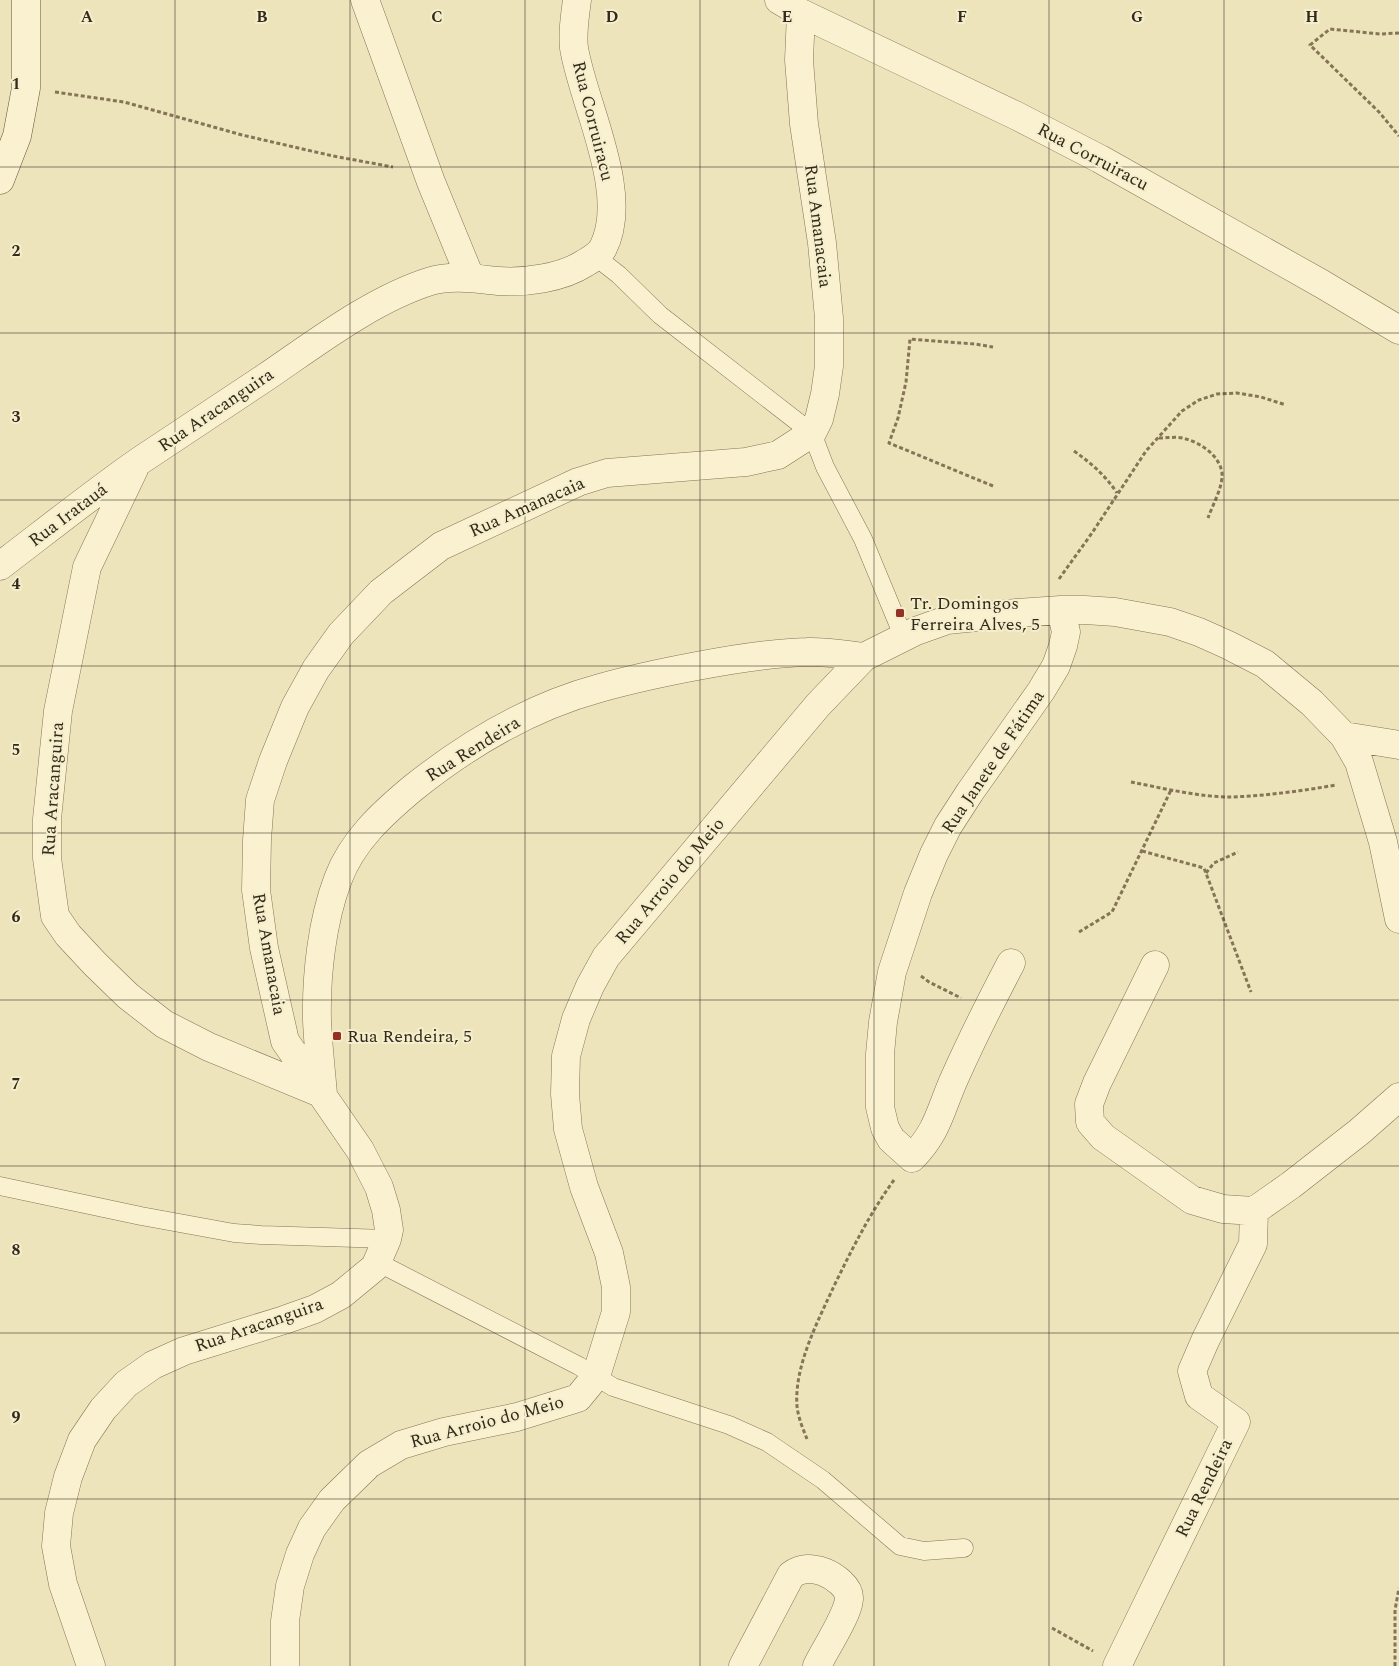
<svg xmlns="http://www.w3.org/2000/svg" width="1399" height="1666" viewBox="0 0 1399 1666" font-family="Spectral,serif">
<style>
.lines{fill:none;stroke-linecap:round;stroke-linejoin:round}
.lane-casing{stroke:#857456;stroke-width:19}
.street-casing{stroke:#857456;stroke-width:29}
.secondary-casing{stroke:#675539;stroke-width:29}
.path{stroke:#857456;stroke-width:3;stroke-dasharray:4 2.5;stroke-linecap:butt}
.lane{stroke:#f9f1cf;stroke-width:18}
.street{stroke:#f9f1cf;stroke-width:28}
.secondary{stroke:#f9f1cf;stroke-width:28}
.grid{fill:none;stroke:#342a1b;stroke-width:1;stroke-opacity:0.55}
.poi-dot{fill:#953025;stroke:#f5eecc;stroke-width:2}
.labels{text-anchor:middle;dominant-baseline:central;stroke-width:4;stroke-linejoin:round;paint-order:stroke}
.street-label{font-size:18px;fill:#342a1b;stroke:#f5eecc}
.poi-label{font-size:18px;fill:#342a1b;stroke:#f5eecc;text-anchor:start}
.grid-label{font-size:16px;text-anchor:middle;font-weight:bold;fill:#342a1b;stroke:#f5eecc;stroke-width:4;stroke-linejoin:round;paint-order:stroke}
</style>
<rect width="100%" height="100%" fill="#eee4bc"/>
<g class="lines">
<defs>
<path id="lane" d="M 596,257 L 619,275 L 660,315 L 812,433 L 825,467 L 863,539 L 904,638
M 0,1186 L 141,1216 L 234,1233 L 261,1235 L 387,1239
M 377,1262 L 579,1366 L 613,1387 L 729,1425 L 767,1442 L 823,1480 L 900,1546 L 924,1551 L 964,1548"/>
<path id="street" d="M 365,0 L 431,182 L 470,277
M 779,0 L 801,13 L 1017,116 L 1100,159 L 1322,284 L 1399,330
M 135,467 L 87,567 L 58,711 L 47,819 L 47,858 L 55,916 L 68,935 L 95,964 L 128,996 L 164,1024 L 209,1047 L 323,1094
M 0,566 C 46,531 91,495 138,462 C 180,434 223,406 266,377 C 316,343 373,299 431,281 C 451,275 477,279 498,281 C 525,283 562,278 585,263 C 592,259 599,255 603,248 C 631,193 583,104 574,48 C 572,32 575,16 577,0
M 1344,736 L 1399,745
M 1011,963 C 991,1001 972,1039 955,1077 C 940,1110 939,1130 912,1158 L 891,1139 L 885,1128 L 880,1107 L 880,1054 L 883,1022 L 892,972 L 918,893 L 934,854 L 948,826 L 970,792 L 1041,691 L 1056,666 L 1063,646 L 1066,632 L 1061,610
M 1155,965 L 1097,1083 L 1089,1104 L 1090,1122 L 1103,1137 L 1192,1200 L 1223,1209 L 1254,1211 L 1291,1185 L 1359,1132 L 1399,1097
M 323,1094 C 321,1070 318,1045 317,1020 C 316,975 322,921 338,879 C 352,841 383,813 413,788 C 468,744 533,706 600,688 C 632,679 665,672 697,666 C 733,659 770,653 807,652 C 826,651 845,655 864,657
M 91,1666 L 63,1584 L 56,1546 L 59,1513 L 68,1477 L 82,1440 L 103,1409 L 126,1384 L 153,1365 L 184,1351 L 284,1320 L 315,1309 L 341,1295 L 375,1267 L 387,1239 L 389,1230 L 386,1210 L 379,1187 L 360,1150 L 285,1041 L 264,948 L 256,890 L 257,840 L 260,800 L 273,761 L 295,707 L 316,669 L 341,634 L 381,592 L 441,546 L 578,482 L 607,473 L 746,462 L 778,455 L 812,433 L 819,419 L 825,394 L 829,366 L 829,318 L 822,243 L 804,124 L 799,60 L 801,13
M 285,1666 L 285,1621 L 290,1586 L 300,1554 L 312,1528 L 332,1500 L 369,1464 L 401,1445 L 444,1432 L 517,1417 L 578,1398 L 596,1376 L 616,1312 L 616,1287 L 609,1253 L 584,1187 L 568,1129 L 565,1094 L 566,1056 L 576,1019 L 590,986 L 606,957 L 818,705 L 864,657 L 916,631 L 947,620 L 1017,613 L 1061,610 L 1085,610 L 1115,612 L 1170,622 L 1199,632 L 1228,645 L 1265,664 L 1312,703 L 1344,736 L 1359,762 L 1383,842 L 1399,919
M 743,1666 L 791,1575 C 802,1567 812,1568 824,1572 C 834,1576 850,1587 849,1599 C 848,1615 825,1649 817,1666
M 1117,1666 L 1236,1422 L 1199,1396 L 1192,1371 L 1205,1341 L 1253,1244 L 1254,1211"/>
<path id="secondary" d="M 0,180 L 17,136 L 26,88 L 26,0"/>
</defs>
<use href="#lane" class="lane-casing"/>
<use href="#street" class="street-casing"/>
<use href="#secondary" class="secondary-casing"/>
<path class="path" d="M 1399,33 L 1380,34 L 1330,29 L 1310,45 L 1379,112 L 1399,136
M 55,92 L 124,102 L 242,135 L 333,156 L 393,167
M 1159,438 C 1168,438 1178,436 1186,439 C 1201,443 1220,456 1222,473 C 1223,487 1213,504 1208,518
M 1074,451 C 1091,463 1105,475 1117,493
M 993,486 L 889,443 L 898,418 L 906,382 L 910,339 L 975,344 L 993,347
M 1059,579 L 1092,533 L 1146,451 L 1182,411 L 1199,400 L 1217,394 L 1237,393 L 1261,397 L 1286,405
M 1131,782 C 1162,788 1199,797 1230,797 C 1265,796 1301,791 1336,785
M 1142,851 L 1204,868 L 1251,992
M 1206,873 L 1214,863 L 1238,852
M 1079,932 L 1112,912 L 1171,790
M 921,976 L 929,982 L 961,998
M 807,1439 C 803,1429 798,1417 797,1406 C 794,1366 818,1321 834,1286 C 852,1249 870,1213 894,1180
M 1052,1628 L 1093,1651
M 1395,1666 L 1395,1610 L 1399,1588"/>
<use href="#lane" class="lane"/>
<use href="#street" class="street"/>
<use href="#secondary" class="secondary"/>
</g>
<path class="grid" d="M 175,0 L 175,1666M 350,0 L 350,1666M 525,0 L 525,1666M 700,0 L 700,1666M 874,0 L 874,1666M 1049,0 L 1049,1666M 1224,0 L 1224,1666M 0,167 L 1399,167M 0,333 L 1399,333M 0,500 L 1399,500M 0,666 L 1399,666M 0,833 L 1399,833M 0,1000 L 1399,1000M 0,1166 L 1399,1166M 0,1333 L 1399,1333M 0,1499 L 1399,1499"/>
<g class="poi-dot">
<rect x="895" y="608" width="10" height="10" rx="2.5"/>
<rect x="332" y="1031" width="10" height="10" rx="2.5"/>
</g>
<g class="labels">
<g class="street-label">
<text transform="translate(593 121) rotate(76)">Rua Corruiracu</text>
<text transform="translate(1093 157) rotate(28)">Rua Corruiracu</text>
<text transform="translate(818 226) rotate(83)">Rua Amanacaia</text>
<text transform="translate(216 410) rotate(-34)">Rua Aracanguira</text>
<text transform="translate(527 507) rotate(-24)">Rua Amanacaia</text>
<text transform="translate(68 515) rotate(-37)">Rua Iratauá</text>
<text transform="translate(473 749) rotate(-32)">Rua Rendeira</text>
<text transform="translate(993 762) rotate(-56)">Rua Janete de Fátima</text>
<text transform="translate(53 789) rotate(-86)">Rua Aracanguira</text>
<text transform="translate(670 881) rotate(-50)">Rua Arroio do Meio</text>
<text transform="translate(269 954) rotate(80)">Rua Amanacaia</text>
<text transform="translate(259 1325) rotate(-19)">Rua Aracanguira</text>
<text transform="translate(487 1422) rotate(-15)">Rua Arroio do Meio</text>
<text transform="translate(1204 1488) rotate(-64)">Rua Rendeira</text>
</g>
<g class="poi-label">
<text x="910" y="603">Tr. Domingos<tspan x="910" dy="21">Ferreira Alves, 5</tspan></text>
<text x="347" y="1036">Rua Rendeira, 5</text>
</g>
</g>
<g class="grid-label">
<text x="87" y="22">A</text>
<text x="262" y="22">B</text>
<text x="437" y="22">C</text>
<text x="612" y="22">D</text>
<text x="787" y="22">E</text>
<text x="962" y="22">F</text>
<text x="1137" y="22">G</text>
<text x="1312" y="22">H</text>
<text x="16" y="89">1</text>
<text x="16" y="256">2</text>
<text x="16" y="422">3</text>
<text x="16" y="589">4</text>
<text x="16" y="755">5</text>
<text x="16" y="922">6</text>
<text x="16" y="1089">7</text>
<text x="16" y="1255">8</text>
<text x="16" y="1422">9</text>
</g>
</svg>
